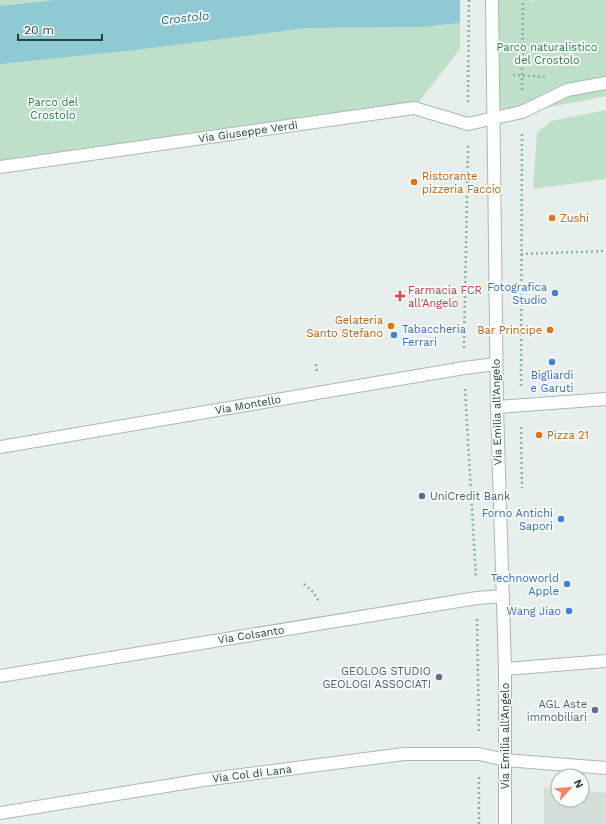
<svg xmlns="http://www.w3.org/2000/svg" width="606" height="824" viewBox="0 0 606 824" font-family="'Work Sans',sans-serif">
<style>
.built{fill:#d4dfda}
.green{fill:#bfe0c8}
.water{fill:#8ec9d4}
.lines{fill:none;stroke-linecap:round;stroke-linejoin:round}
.service-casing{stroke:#a8b8b2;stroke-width:14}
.minor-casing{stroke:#a8b8b2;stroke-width:14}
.secondary-casing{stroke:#a4bbb3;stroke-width:14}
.path{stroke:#86b3a5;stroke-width:2.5;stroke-dasharray:2 3;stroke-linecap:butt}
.service{stroke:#fff;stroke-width:12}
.minor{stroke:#fff;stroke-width:12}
.secondary{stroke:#fff;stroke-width:12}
.food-dot{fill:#e8710a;stroke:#f7fbf9;stroke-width:1.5}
.shop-dot{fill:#3f7fe0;stroke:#f7fbf9;stroke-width:1.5}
.health-dot{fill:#e0444e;stroke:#f7fbf9;stroke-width:1.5}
.service-dot{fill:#5c6f8a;stroke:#f7fbf9;stroke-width:1.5}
.labels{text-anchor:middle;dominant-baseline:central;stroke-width:3.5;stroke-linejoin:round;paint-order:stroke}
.park-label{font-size:11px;fill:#2d7a4b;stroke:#f7fbf9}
.street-label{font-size:11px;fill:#24423a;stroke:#f7fbf9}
.food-label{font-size:11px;fill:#c56008;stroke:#f7fbf9;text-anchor:start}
.shop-label{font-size:11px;fill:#366cbe;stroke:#f7fbf9;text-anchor:end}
.health-label{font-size:11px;fill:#be3a42;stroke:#f7fbf9;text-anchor:start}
.service-label{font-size:11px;fill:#4e5e75;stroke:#f7fbf9;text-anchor:end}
.water-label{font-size:12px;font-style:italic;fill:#1c6f80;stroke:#f7fbf9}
</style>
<rect width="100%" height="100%" fill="#e6efeb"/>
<path class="built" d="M 544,787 L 558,788 L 558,800 L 582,800 L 582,790 L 606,793 L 606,824 L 544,824 Z"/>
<path class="green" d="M 0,0 L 55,0 L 0,6 Z
M 492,0 L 530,0 L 530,1 L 539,0 L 606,0 L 606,96 L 494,118 Z
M 460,23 L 460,49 L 414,108 L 0,167 L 0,63 L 307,28 L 423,27 Z
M 606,110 L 606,179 L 533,189 L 537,133 L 551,121 Z"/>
<path class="water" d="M 55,0 L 460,0 L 460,23 L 423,27 L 307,28 L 135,50 L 0,64 L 0,6 Z"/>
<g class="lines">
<defs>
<path id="service" d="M 505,669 L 606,661"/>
<path id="minor" d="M 0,167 L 414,108 L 468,124 L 522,112 L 567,90 L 606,83
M 497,407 L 606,399
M 0,447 L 464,368 L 496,364
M 0,676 L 477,598 L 503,596
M 0,813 L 203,780 L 404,754 L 479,754 L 506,760 L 606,768"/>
<path id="secondary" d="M 492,0 L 497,407 L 505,669 L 505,824"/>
</defs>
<use href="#service" class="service-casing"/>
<use href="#minor" class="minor-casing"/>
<use href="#secondary" class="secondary-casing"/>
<path class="path" d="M 513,75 L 545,77
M 522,90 L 523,0
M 468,102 L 469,0
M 521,254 L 606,251
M 464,348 L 468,145
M 316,364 L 317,373
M 521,386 L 522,133
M 465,389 L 476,578
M 521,427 L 522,488
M 304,584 L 313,592 L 320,603
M 477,619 L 479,734
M 479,824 L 479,775"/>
<use href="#service" class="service"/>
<use href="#minor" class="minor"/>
<use href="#secondary" class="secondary"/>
</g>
<g class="food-dot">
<circle cx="414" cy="182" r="4"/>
<circle cx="552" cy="218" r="4"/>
<circle cx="391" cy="326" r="4"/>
<circle cx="550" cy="330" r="4"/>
<circle cx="539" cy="435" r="4"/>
</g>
<g class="shop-dot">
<circle cx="555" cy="293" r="4"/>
<circle cx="394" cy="335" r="4"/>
<circle cx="552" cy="362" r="4"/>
<circle cx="561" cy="519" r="4"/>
<circle cx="567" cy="584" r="4"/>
<circle cx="569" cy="611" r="4"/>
</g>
<path class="health-dot" d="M398 290h4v4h4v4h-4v4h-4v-4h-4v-4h4z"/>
<g class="service-dot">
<circle cx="422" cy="496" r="4"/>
<circle cx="439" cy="677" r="4"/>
<circle cx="595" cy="710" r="4"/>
</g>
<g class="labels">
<g class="park-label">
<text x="547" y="47">Parco naturalistico<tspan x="547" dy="13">del Crostolo</tspan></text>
<text x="53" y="102">Parco del<tspan x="53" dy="13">Crostolo</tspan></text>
</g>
<g class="street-label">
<text transform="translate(248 132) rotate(-8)">Via Giuseppe Verdi</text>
<text transform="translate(248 405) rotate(-10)">Via Montello</text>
<text transform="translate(497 412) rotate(-91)">Via Emilia all'Angelo</text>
<text transform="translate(251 635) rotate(-9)">Via Colsanto</text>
<text transform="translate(505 736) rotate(-90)">Via Emilia all'Angelo</text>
<text transform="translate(252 774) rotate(-7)">Via Col di Lana</text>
</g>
<g class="food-label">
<text x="422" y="176">Ristorante<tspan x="422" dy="13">pizzeria Faccio</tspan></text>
<text x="560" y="218">Zushi</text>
<text x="383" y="320" text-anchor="end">Gelateria<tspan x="383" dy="13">Santo Stefano</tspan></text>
<text x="542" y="330" text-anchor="end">Bar Principe</text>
<text x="547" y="435">Pizza 21</text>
</g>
<g class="shop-label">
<text x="547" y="287">Fotografica<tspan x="547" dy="13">Studio</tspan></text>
<text x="402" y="329" text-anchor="start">Tabaccheria<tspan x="402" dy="13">Ferrari</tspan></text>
<text x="552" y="375" text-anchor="middle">Bigliardi<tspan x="552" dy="13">e Garuti</tspan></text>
<text x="553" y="513">Forno Antichi<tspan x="553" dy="13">Sapori</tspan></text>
<text x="559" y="578">Technoworld<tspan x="559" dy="13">Apple</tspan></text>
<text x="561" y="611">Wang Jiao</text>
</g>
<g class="health-label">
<text x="408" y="290">Farmacia FCR<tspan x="408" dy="13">all'Angelo</tspan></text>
</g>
<g class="service-label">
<text x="430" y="496" text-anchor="start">UniCredit Bank</text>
<text x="431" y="671">GEOLOG STUDIO<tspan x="431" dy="13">GEOLOGI ASSOCIATI</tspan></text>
<text x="587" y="704">AGL Aste<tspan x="587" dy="13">immobiliari</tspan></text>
</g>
<g class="water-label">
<text transform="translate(185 18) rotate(-6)">Crostolo</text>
</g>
</g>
<g transform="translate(570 788) rotate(63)"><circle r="19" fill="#f7fbf9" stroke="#a3b1ad"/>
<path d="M0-3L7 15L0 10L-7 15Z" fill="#f4845f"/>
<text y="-6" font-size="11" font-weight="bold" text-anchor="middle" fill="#24423a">N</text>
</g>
<path d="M18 34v6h84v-6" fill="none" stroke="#24423a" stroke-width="2"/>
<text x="24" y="34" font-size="12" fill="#24423a" stroke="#f7fbf9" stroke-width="3" paint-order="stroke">20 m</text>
</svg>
